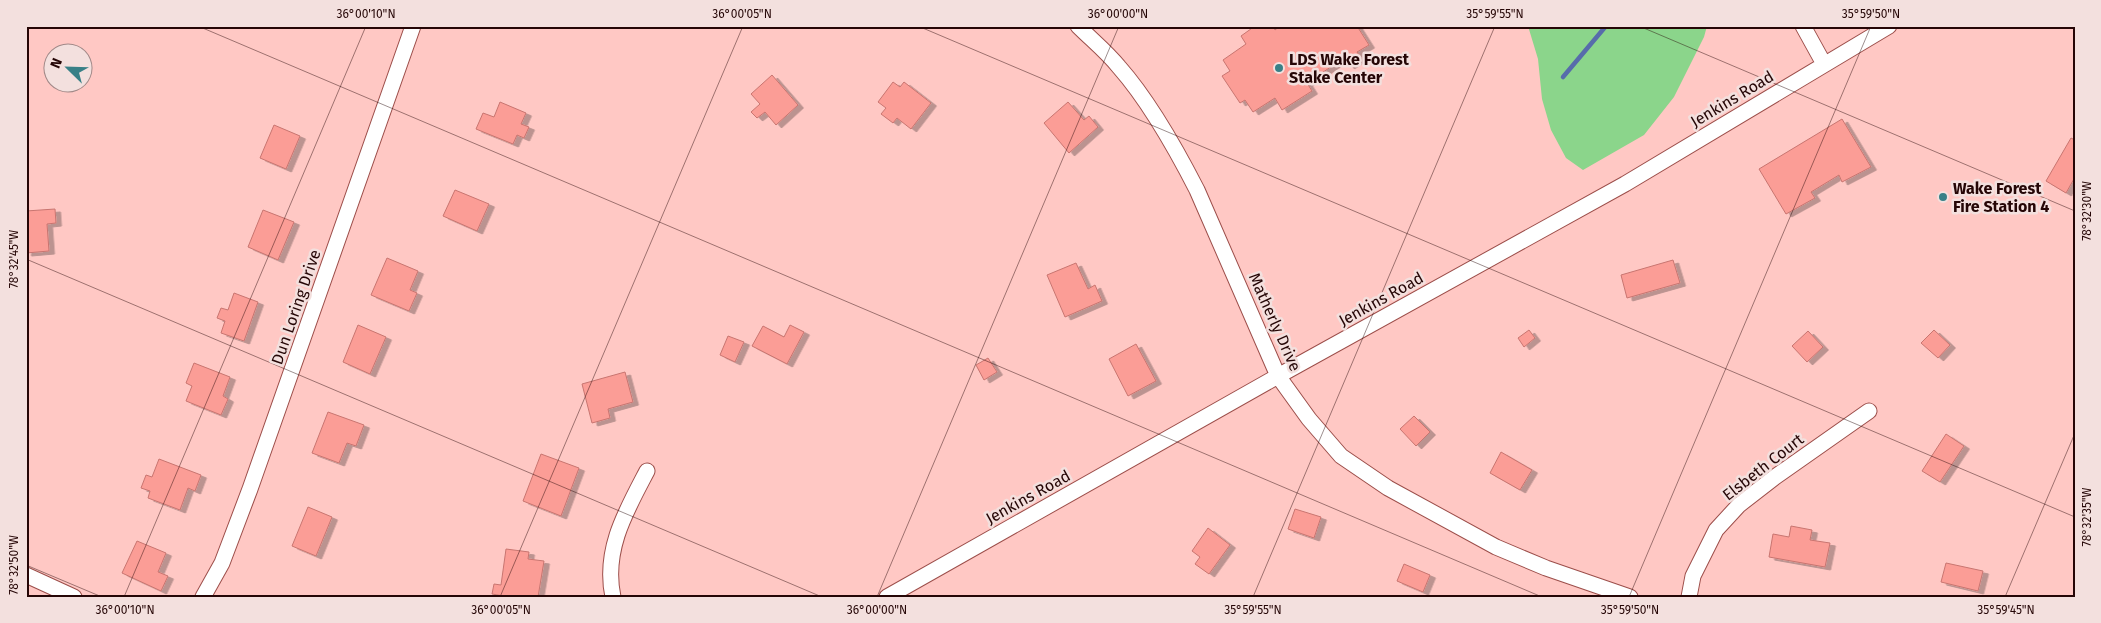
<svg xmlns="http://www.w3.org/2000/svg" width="2101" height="623" viewBox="0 0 2101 623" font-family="'Fira Sans',sans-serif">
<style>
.green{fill:#8bd58b}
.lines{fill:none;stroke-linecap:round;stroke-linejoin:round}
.stream{stroke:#576cab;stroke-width:4.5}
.building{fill:#fb9d96;stroke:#c87570;filter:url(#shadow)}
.minor-casing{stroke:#9c4e4a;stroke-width:17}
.minor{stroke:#fff;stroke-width:15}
.ticks{fill:none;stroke:#250606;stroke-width:1;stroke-opacity:0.45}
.poi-dot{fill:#388087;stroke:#f3e0de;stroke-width:2}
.labels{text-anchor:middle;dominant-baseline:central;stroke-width:5;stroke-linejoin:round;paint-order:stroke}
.poi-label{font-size:16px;font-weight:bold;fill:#250606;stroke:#f3e0de;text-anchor:start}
.street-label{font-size:16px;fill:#250606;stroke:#f3e0de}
.neatline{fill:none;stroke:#250606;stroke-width:2}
.ticks-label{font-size:12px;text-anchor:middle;fill:#250606}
</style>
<defs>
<filter id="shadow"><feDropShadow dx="5.5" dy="3" stdDeviation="0" flood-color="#0004"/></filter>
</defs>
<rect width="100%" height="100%" fill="#ffc8c4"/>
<path class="green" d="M 1528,26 L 1707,26 L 1704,37 L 1674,97 L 1644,135 L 1583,170 L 1566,158 L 1551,130 L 1542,99 L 1538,59 Z"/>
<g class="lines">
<path class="stream" d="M 1563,77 L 1606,26"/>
</g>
<path class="building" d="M 1255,26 L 1273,26 L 1275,30 L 1280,26 L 1357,26 L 1369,45 L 1357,52 L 1361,58 L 1349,66 L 1344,58 L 1307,83 L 1312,91 L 1282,110 L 1275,98 L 1253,112 L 1245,100 L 1240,103 L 1222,76 L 1230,71 L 1223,60 L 1246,44 L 1241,36 Z
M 772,75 L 798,105 L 776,125 L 765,112 L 757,118 L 751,112 L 760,104 L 751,94 Z
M 893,82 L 900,87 L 904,82 L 931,103 L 911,129 L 897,118 L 893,123 L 881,114 L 886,108 L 878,102 Z
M 500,102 L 526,113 L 521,124 L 529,127 L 524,138 L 517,135 L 513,144 L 476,129 L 483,113 L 494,117 Z
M 1068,102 L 1084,120 L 1089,116 L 1098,127 L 1069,153 L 1044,123 Z
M 1842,119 L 1871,167 L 1842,182 L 1839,175 L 1811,192 L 1815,198 L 1786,214 L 1759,169 Z
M 274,125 L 300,136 L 286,169 L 260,158 Z
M 2071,138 L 2075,140 L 2075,177 L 2066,193 L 2046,181 Z
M 455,190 L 489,204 L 477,231 L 443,216 Z
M 55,209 L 56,223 L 47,224 L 49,251 L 26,253 L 26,211 Z
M 263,210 L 294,222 L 278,260 L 248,247 Z
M 387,258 L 418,271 L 410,290 L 417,293 L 409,311 L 371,295 Z
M 1673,260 L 1680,283 L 1627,298 L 1621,275 Z
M 1076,263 L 1088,289 L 1095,285 L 1102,301 L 1065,317 L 1047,275 Z
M 234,293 L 258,302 L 244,341 L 221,333 L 225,321 L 217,318 L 221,308 L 228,310 Z
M 358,325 L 386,337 L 370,374 L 343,362 Z
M 790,325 L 804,332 L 787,364 L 752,346 L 763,326 L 784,337 Z
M 1529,330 L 1535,338 L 1524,347 L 1518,338 Z
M 1934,330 L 1950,345 L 1938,358 L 1921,343 Z
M 1808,331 L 1823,347 L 1807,362 L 1792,346 Z
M 728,336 L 744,342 L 735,362 L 720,355 Z
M 1136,344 L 1156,381 L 1128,396 L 1109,359 Z
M 988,358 L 997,372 L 984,380 L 976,365 Z
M 194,363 L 230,377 L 223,396 L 228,399 L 221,415 L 186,401 L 192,386 L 186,383 Z
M 625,372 L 633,402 L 608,409 L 610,418 L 592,423 L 582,384 Z
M 328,412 L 364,425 L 356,446 L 347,443 L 339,463 L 312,453 Z
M 1414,416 L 1430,432 L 1416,446 L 1400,429 Z
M 1946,434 L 1964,446 L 1940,482 L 1922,471 Z
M 1501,452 L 1532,470 L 1520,490 L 1490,473 Z
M 541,454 L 579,468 L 561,516 L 523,501 Z
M 159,459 L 201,475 L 195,491 L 188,488 L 180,510 L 148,498 L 150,491 L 141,488 L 146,475 L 152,477 Z
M 308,507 L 332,517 L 316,556 L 292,546 Z
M 1295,509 L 1321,517 L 1314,538 L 1288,529 Z
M 1791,526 L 1812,530 L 1810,540 L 1830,543 L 1825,567 L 1769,557 L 1773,534 L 1789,537 Z
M 1208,528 L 1230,545 L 1209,574 L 1195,564 L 1200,557 L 1192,551 Z
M 137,541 L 166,553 L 158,572 L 168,576 L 161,591 L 122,573 Z
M 506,549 L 529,552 L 528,559 L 544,561 L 538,597 L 509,597 L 492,594 L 494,584 L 501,585 Z
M 1946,563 L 1983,571 L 1978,591 L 1941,582 Z
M 1404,564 L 1430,575 L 1423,592 L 1397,581 Z"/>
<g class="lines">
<defs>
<path id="minor" d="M 1078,26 C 1092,40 1107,52 1119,67 C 1149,101 1176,149 1197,190 L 1278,376 L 1309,419 L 1341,456 L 1388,488 L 1496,547 L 1546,568 L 1630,597
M 1803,26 L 1824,64
M 26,575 L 74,597
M 203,597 L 222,563 L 250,489 L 413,26
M 613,597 C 603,550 626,511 647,471
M 887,597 L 1278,376 L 1625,184 L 1889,26
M 1689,597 L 1693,576 L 1716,530 L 1739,505 L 1775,477 L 1869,411"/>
</defs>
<use href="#minor" class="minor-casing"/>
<use href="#minor" class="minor"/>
</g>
<path class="ticks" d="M 198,26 L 1542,597M 918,26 L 2075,517M 1639,26 L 2075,211M 26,259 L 822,597M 26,565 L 102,597M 124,597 L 366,26M 500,597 L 743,26M 877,597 L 1119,26M 1253,597 L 1495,26M 1629,597 L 1871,26M 2005,597 L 2075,433"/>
<g class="poi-dot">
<circle cx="1279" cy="68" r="5"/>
<circle cx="1943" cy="197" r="5"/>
</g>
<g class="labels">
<g class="poi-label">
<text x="1289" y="59">LDS Wake Forest<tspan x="1289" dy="18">Stake Center</tspan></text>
<text x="1953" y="188">Wake Forest<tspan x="1953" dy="18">Fire Station 4</tspan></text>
</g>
<g class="street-label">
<text transform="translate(1732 99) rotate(-31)">Jenkins Road</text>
<text transform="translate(1381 299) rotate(-29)">Jenkins Road</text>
<text transform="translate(296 307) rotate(-71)">Dun Loring Drive</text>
<text transform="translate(1275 322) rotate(66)">Matherly Drive</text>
<text transform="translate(1763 467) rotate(-38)">Elsbeth Court</text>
<text transform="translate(1028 497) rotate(-29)">Jenkins Road</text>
</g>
</g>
<rect width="2101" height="623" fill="none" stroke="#f3e0de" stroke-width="55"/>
<g transform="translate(68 68) rotate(293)"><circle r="24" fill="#f3e0de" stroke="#a18988"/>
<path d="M0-4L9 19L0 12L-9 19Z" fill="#388087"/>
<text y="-8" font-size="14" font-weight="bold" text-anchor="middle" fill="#250606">N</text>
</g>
<rect x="28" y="28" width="2046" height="568" class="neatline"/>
<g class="ticks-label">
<text x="366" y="18">36°00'10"N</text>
<text x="742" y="18">36°00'05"N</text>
<text x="1118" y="18">36°00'00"N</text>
<text x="1495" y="18">35°59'55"N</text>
<text x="1871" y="18">35°59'50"N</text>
<text transform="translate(2087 211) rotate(-90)" y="4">78°32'30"W</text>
<text transform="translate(14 259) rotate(-90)" y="4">78°32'45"W</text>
<text transform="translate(2087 517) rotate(-90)" y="4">78°32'35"W</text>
<text transform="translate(14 565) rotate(-90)" y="4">78°32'50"W</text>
<text x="125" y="614">36°00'10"N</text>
<text x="501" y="614">36°00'05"N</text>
<text x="877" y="614">36°00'00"N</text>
<text x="1253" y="614">35°59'55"N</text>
<text x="1630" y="614">35°59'50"N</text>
<text x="2006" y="614">35°59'45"N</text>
</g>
</svg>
